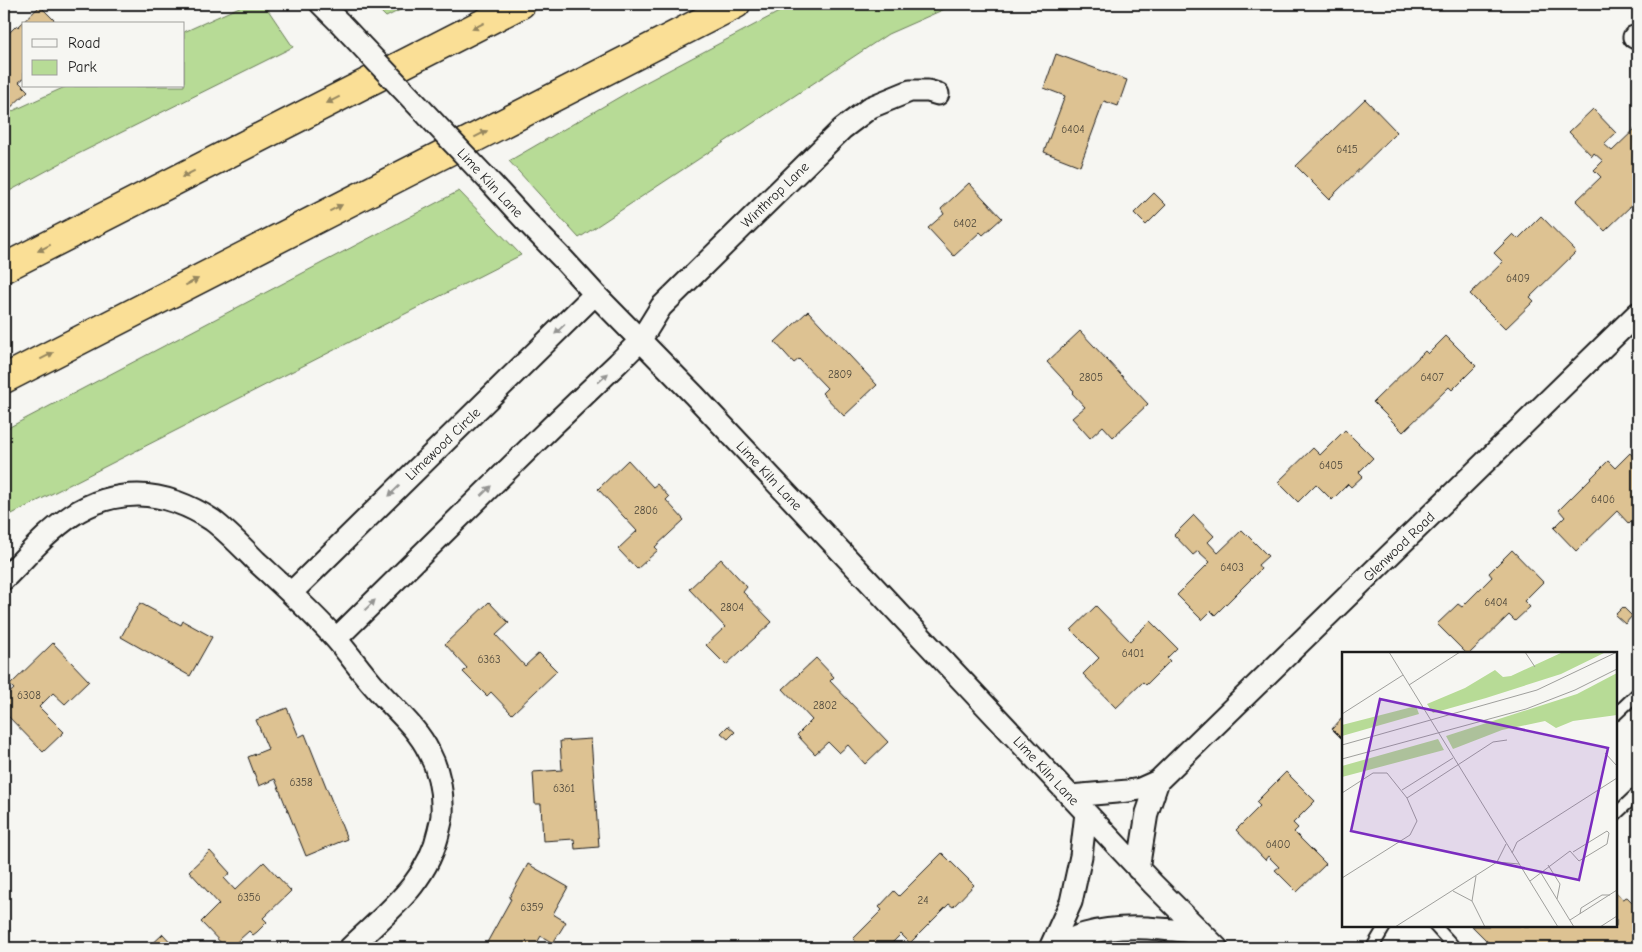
<svg xmlns="http://www.w3.org/2000/svg" width="1642" height="952" viewBox="0 0 1642 952" font-family="'Comic Neue',sans-serif">
<style>
.green{fill:#b7db96;stroke:#6a7c59}
.building{fill:#ddc292;stroke:#1c1c1c}
.lines{fill:none;stroke-linecap:round;stroke-linejoin:round}
.service-casing{stroke:#1c1c1c;stroke-width:15}
.minor-casing{stroke:#1c1c1c;stroke-width:25}
.motorway-casing{stroke:#1c1c1c;stroke-width:31}
.service{stroke:#f6f6f2;stroke-width:11}
.minor{stroke:#f6f6f2;stroke-width:21}
.motorway{stroke:#fadf96;stroke-width:28}
.minor-bridge-casing{stroke:#1c1c1c;stroke-width:25;stroke-linecap:butt}
.minor-bridge{stroke:#f6f6f2;stroke-width:21}
.oneway{fill:#96875f}
.oneway2{fill:#949492}
.labels{text-anchor:middle;dominant-baseline:central;stroke-width:5;stroke-linejoin:round;paint-order:stroke}
.number-label{font-size:11px;fill:#4c463a}
.street-label{font-size:14px;fill:#1c1c1c;stroke:#f6f6f2}
.inset-road{fill:none;stroke:#9f9f9c;stroke-width:1}
.view{fill:#7b2cbf;fill-opacity:0.15;stroke:#7b2cbf;stroke-width:2.5}
.inset-edge{fill:none;stroke:#1c1c1c;stroke-width:2.5}
</style>
<rect width="100%" height="100%" fill="#f6f6f2"/>
<filter id="ink" filterUnits="userSpaceOnUse"><feTurbulence type="fractalNoise" baseFrequency=".02" numOctaves="2"/><feDisplacementMap in="SourceGraphic" scale="10" xChannelSelector="R" yChannelSelector="G"/><feConvolveMatrix kernelMatrix="1 2 1 2 8 2 1 2 1" color-interpolation-filters="sRGB"/></filter>
<g filter="url(#ink)">
<path class="green" d="M 246,4 L 264,4 L 293,47 L 74,156 L 4,194 L 4,115 L 67,86 L 184,86 L 184,32 Z
M 373,4 L 412,4 L 386,17 Z
M 794,4 L 956,4 L 888,34 L 579,238 L 509,161 L 635,88 Z
M 459,191 L 521,255 L 4,518 L 4,430 Z"/>
<path class="building" d="M 142,4 L 156,4 L 149,11 Z
M 40,6 L 58,24 L 24,24 L 24,78 L 19,82 L 28,91 L 5,113 L 4,111 L 4,42 L 5,40 L 4,38 L 17,25 L 18,27 Z
M 1056,54 L 1127,80 L 1118,106 L 1104,101 L 1080,166 L 1044,152 L 1065,96 L 1044,88 Z
M 1365,99 L 1397,132 L 1329,199 L 1296,166 Z
M 1593,109 L 1616,133 L 1604,144 L 1612,151 L 1637,127 L 1638,128 L 1638,194 L 1632,199 L 1635,202 L 1605,231 L 1576,201 L 1601,177 L 1594,170 L 1603,161 L 1594,153 L 1592,156 L 1569,132 Z
M 969,183 L 1002,218 L 983,235 L 980,232 L 954,256 L 928,228 L 944,214 L 941,209 Z
M 1154,193 L 1166,205 L 1146,225 L 1134,213 Z
M 1541,216 L 1576,252 L 1530,297 L 1534,301 L 1505,329 L 1470,294 L 1503,262 L 1494,253 L 1513,234 L 1518,239 Z
M 808,311 L 877,385 L 844,416 L 822,393 L 827,388 L 799,359 L 794,363 L 775,342 Z
M 1080,331 L 1148,404 L 1113,437 L 1103,426 L 1090,438 L 1072,418 L 1085,407 L 1072,393 L 1074,391 L 1047,362 Z
M 1446,336 L 1476,366 L 1452,390 L 1449,387 L 1403,432 L 1373,402 L 1425,351 L 1428,354 Z
M 1345,430 L 1373,458 L 1359,472 L 1363,476 L 1351,487 L 1348,484 L 1332,500 L 1316,484 L 1298,502 L 1278,482 L 1313,448 L 1320,455 Z
M 1630,453 L 1638,462 L 1638,491 L 1633,496 L 1638,502 L 1638,515 L 1629,524 L 1617,511 L 1576,551 L 1554,528 L 1565,517 L 1559,510 L 1608,461 L 1615,468 Z
M 628,460 L 653,487 L 657,484 L 669,497 L 666,500 L 684,520 L 655,547 L 658,550 L 637,569 L 618,549 L 637,531 L 598,489 Z
M 1194,515 L 1214,536 L 1208,542 L 1218,553 L 1242,530 L 1268,556 L 1258,565 L 1261,569 L 1215,615 L 1211,611 L 1202,620 L 1177,595 L 1210,562 L 1198,551 L 1193,555 L 1174,535 Z
M 1512,550 L 1543,582 L 1524,601 L 1530,607 L 1515,621 L 1509,615 L 1470,653 L 1466,653 L 1437,624 L 1458,604 L 1462,607 L 1492,577 L 1489,573 Z
M 721,559 L 747,587 L 743,592 L 772,622 L 726,665 L 706,645 L 725,627 L 689,589 Z
M 489,602 L 509,623 L 496,635 L 525,666 L 539,653 L 557,671 L 512,714 L 491,692 L 487,696 L 463,672 L 467,668 L 445,644 Z
M 140,603 L 181,625 L 183,621 L 212,637 L 190,676 L 121,637 Z
M 1096,606 L 1130,641 L 1150,621 L 1177,648 L 1167,658 L 1170,661 L 1146,685 L 1143,682 L 1116,708 L 1083,674 L 1099,658 L 1071,630 Z
M 1623,607 L 1632,616 L 1625,624 L 1615,615 Z
M 53,643 L 89,681 L 65,704 L 53,693 L 39,707 L 64,732 L 43,752 L 4,712 L 4,698 L 14,689 L 10,685 Z
M 816,658 L 834,677 L 830,681 L 888,742 L 865,764 L 848,745 L 839,753 L 828,742 L 815,754 L 797,735 L 812,720 L 783,689 Z
M 287,708 L 299,737 L 305,734 L 347,839 L 306,856 L 275,779 L 259,786 L 248,757 L 268,749 L 256,720 Z
M 1343,717 L 1343,740 L 1332,729 Z
M 728,726 L 735,732 L 728,739 L 721,733 Z
M 591,739 L 599,847 L 575,849 L 574,839 L 543,841 L 541,804 L 535,804 L 533,772 L 562,770 L 560,741 Z
M 1286,772 L 1315,801 L 1293,823 L 1298,828 L 1294,832 L 1326,864 L 1297,892 L 1275,870 L 1279,867 L 1268,856 L 1265,860 L 1236,830 L 1260,806 L 1256,802 Z
M 210,851 L 230,873 L 224,878 L 235,890 L 264,862 L 291,891 L 263,918 L 267,922 L 257,932 L 253,935 L 249,931 L 230,948 L 226,948 L 201,922 L 219,904 L 189,871 Z
M 942,853 L 974,885 L 953,907 L 949,904 L 910,943 L 901,934 L 887,948 L 862,948 L 853,939 L 882,910 L 879,907 L 894,891 L 899,896 Z
M 528,864 L 568,887 L 553,914 L 566,922 L 553,943 L 541,936 L 534,948 L 484,948 L 511,899 L 509,898 Z
M 1616,892 L 1622,899 L 1627,897 L 1638,908 L 1638,948 L 1494,948 L 1472,926 L 1616,926 Z
M 163,934 L 176,948 L 148,948 Z"/>
<g class="lines">
<defs>
<path id="service" d="M 1616,714 L 1638,693
M 1616,814 L 1638,793
M 1435,926 L 1455,948
M 1372,948 L 1385,926"/>
<path id="minor" d="M 321,4 L 340,23
M 1634,37 L 1638,39
M 493,185 L 525,220 L 563,259 L 595,294 L 694,395 L 1153,884 L 1217,948
M 4,579 C 44,539 76,495 138,495 C 164,495 191,506 212,520 C 228,532 242,547 256,561 C 283,586 311,611 336,639 C 349,654 360,670 373,685 C 392,707 417,727 429,752 C 439,771 443,793 442,814 C 442,819 440,825 439,830 C 428,883 387,912 350,948
M 291,593 L 595,294
M 336,639 L 551,427 L 618,363 L 640,341 L 661,307 L 842,129 L 871,107 L 910,91 L 928,91 L 938,94
M 1070,796 L 1128,791 L 1140,789 L 1158,781 L 1638,313
M 1138,869 L 1147,813 L 1158,781
M 1050,948 L 1071,902 L 1081,856 L 1086,813
M 1053,948 C 1063,944 1074,937 1085,934 C 1123,923 1163,929 1201,933"/>
<path id="motorway" d="M 4,268 L 521,4
M 4,379 L 736,4"/>
</defs>
<use href="#service" class="service-casing"/>
<use href="#minor" class="minor-casing"/>
<use href="#motorway" class="motorway-casing"/>
<use href="#service" class="service"/>
<use href="#minor" class="minor"/>
<use href="#motorway" class="motorway"/>
<defs>
<path id="minor-bridge" d="M 340,23 L 493,185"/>
</defs>
<use href="#minor-bridge" class="minor-bridge-casing"/>
<use href="#minor-bridge" class="minor-bridge"/>
</g>
<defs><path id="oneway-solid" d="M-6-.8H1V-3.2L6.5 0L1 3.2V.8H-6Z" transform="scale(1.25)"/></defs>
<g class="oneway">
<use href="#oneway-solid" transform="translate(478 26) rotate(153)"/>
<use href="#oneway-solid" transform="translate(333 100) rotate(153)"/>
<use href="#oneway-solid" transform="translate(481 134) rotate(-27)"/>
<use href="#oneway-solid" transform="translate(188 174) rotate(153)"/>
<use href="#oneway-solid" transform="translate(336 208) rotate(-27)"/>
<use href="#oneway-solid" transform="translate(44 248) rotate(153)"/>
<use href="#oneway-solid" transform="translate(192 282) rotate(-27)"/>
<use href="#oneway-solid" transform="translate(47 356) rotate(-27)"/>
</g>
<g class="oneway2">
<use href="#oneway-solid" transform="translate(560 329) rotate(136)"/>
<use href="#oneway-solid" transform="translate(603 378) rotate(-43)"/>
<use href="#oneway-solid" transform="translate(394 491) rotate(136)"/>
<use href="#oneway-solid" transform="translate(486 491) rotate(-44)"/>
<use href="#oneway-solid" transform="translate(370 605) rotate(-44)"/>
</g>
</g>
<g class="labels">
<g class="number-label">
<text x="1073" y="129">6404</text>
<text x="1347" y="149">6415</text>
<text x="965" y="223">6402</text>
<text x="1518" y="278">6409</text>
<text x="840" y="374">2809</text>
<text x="1091" y="377">2805</text>
<text x="1432" y="377">6407</text>
<text x="1331" y="465">6405</text>
<text x="1603" y="499">6406</text>
<text x="646" y="510">2806</text>
<text x="1232" y="567">6403</text>
<text x="1496" y="602">6404</text>
<text x="732" y="607">2804</text>
<text x="1133" y="653">6401</text>
<text x="489" y="659">6363</text>
<text x="29" y="695">6308</text>
<text x="825" y="705">2802</text>
<text x="301" y="782">6358</text>
<text x="564" y="788">6361</text>
<text x="1278" y="844">6400</text>
<text x="249" y="897">6356</text>
<text x="923" y="900">24</text>
<text x="532" y="907">6359</text>
</g>
<g class="street-label">
<text transform="translate(490 183) rotate(47)">Lime Kiln Lane</text>
<text transform="translate(775 195) rotate(-44)">Winthrop Lane</text>
<text transform="translate(443 444) rotate(-44)">Limewood Circle</text>
<text transform="translate(769 476) rotate(47)">Lime Kiln Lane</text>
<text transform="translate(1399 547) rotate(-44)">Glenwood Road</text>
<text transform="translate(1046 771) rotate(47)">Lime Kiln Lane</text>
</g>
</g>
<g transform="translate(1342 652)">
<rect width="275" height="275" fill="#f6f6f2"/>
<path d="M 221,0 L 264,0 L 219,22 L 144,46 L 91,61 L 85,52 L 123,36 L 153,18 L 161,25 L 169,24 ZM 275,21 L 275,63 L 231,69 L 214,76 L 203,69 L 160,78 L 111,97 L 104,84 L 235,42 ZM 74,54 L 77,62 L 0,84 L 0,73 ZM 96,87 L 102,98 L 0,125 L 0,114 Z" fill="#b7db96"/>
<path class="inset-road" d="M 47,0 L 216,275M 183,0 L 193,15M 67,33 L 118,0M 0,62 L 61,23M 0,93 L 195,38 L 275,0M 263,101 L 275,114M 0,107 L 184,57 L 233,38 L 275,17M 60,138 L 111,106M 0,141 L 31,121 L 45,121 L 65,146 L 75,169 L 68,183 L 0,226M 65,146 L 151,90 L 165,88M 170,201 L 175,190 L 275,126M 155,210 L 177,212M 206,213 L 218,232 L 215,247M 199,221 L 232,275M 188,229 L 228,199 L 237,209 L 265,192 L 267,181 L 265,179 L 231,200M 111,239 L 130,249 L 143,275M 130,249 L 134,224M 238,262 L 239,256 L 260,243 L 268,243M 228,268 L 275,238M 53,275 L 155,210 L 164,192M 258,275 L 275,264"/>
<path class="view" d="M 38,47 L 266,96 L 237,228 L 9,179 Z"/>
<rect width="275" height="275" class="inset-edge"/>
</g>
<rect width="1642" height="952" fill="none" stroke="#f6f6f2" stroke-width="20"/>
<rect x="10" y="10" width="1622" height="932" fill="none" stroke="#1c1c1c" stroke-width="2" filter="url(#ink)"/>
<rect x="22" y="22" width="162" height="65" fill="#f6f6f2" stroke="#9f9f9c"/>
<rect x="32" y="39" width="25" height="8" fill="#f6f6f2" stroke="#9f9f9c"/>
<text x="68" y="48" font-size="15" fill="#1c1c1c">Road</text>
<rect x="32" y="60" width="25" height="15" fill="#b7db96" stroke="#9f9f9c"/>
<text x="68" y="72" font-size="15" fill="#1c1c1c">Park</text>
</svg>
